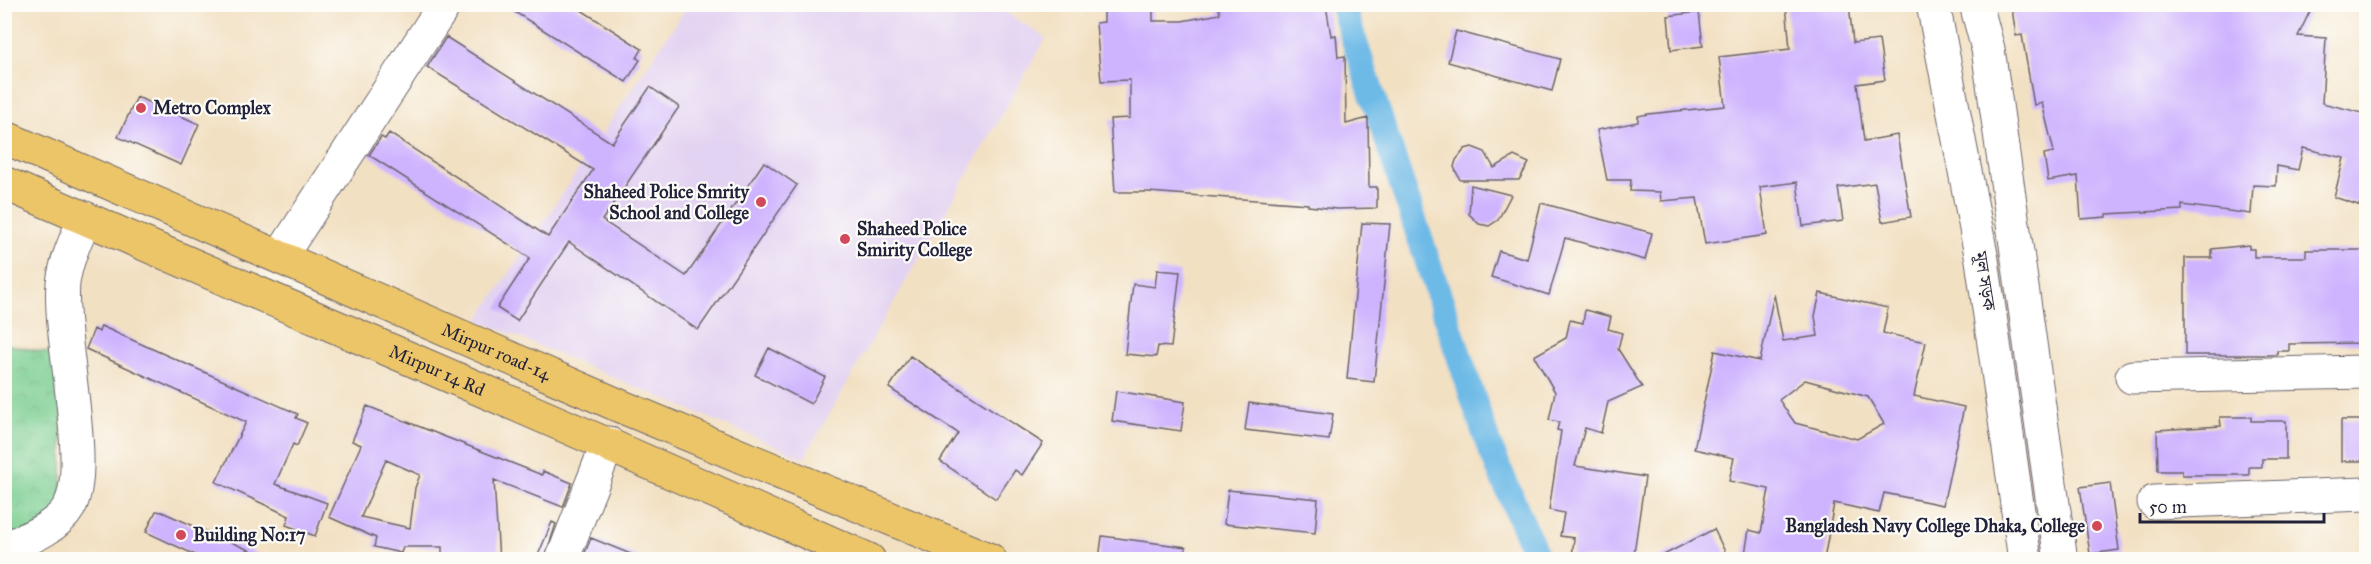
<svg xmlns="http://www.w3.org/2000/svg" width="2371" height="564" viewBox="0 0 2371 564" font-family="'IM FELL Great Primer','Noto Serif Bengali',serif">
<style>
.built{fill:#e3d3f2;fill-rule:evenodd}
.park{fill:url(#park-crowns);stroke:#4e7865;stroke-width:1.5}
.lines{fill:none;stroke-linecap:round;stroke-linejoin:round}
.canal{stroke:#6dbae7;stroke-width:26}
.building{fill:#ceb4fe;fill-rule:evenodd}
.minor-casing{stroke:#6b646a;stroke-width:35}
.major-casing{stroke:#6b646a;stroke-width:35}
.minor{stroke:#fff;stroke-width:33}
.major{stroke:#ecc569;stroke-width:33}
.poi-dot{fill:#d1495b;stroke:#fdfcf7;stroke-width:2}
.labels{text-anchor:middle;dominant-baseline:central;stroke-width:4.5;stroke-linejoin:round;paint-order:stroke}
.poi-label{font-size:18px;font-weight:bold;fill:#22223b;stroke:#fdfcf7;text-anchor:start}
.street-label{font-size:18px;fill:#22223b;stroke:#fdfcf7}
</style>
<defs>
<pattern id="park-crowns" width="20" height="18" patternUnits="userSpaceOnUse" patternTransform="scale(1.5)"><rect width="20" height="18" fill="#79cd8f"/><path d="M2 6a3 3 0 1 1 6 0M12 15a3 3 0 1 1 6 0" fill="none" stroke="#68b07c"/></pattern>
</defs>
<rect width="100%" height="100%" fill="#fdfcf7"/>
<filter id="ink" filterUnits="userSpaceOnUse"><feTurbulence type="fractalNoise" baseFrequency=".0167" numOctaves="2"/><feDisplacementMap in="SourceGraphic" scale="12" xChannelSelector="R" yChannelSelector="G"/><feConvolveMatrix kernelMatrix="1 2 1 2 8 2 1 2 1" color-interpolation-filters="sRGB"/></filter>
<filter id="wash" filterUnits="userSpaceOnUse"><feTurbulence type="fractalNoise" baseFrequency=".008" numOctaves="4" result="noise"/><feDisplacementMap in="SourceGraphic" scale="24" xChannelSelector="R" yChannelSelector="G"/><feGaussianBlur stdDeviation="1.35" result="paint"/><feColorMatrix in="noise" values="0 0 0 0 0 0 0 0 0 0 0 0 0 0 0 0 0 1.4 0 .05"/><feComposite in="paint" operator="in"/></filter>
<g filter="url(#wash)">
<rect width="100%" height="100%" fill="#f2e0c2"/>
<path class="built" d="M 688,5 L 994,5 L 1046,38 L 804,458 L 478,320 ZM 651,87 L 679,107 L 602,220 L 686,276 L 764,162 L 797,185 L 698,330 L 552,231 ZM 557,260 L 517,321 L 498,308 ZM 769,348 L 825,377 L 811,404 L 755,375 Z"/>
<path class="park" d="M 5,344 L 62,356 L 62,515 L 5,546 Z"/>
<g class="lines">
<path class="canal" d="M 1342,4 L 1488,443 L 1538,560"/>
</g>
<g id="blocks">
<path class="building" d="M 502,4 L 572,4 L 642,49 L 637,58 L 640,60 L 626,82 Z
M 1104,4 L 1153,4 L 1153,21 L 1182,21 L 1220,14 L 1218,4 L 1326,5 L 1331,36 L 1336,35 L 1338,57 L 1345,56 L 1346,124 L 1368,118 L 1369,187 L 1377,187 L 1377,208 L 1337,209 L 1308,206 L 1308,204 L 1148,192 L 1115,192 L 1110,119 L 1130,118 L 1130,80 L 1101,81 L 1096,23 L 1104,22 Z
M 1786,4 L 1849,4 L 1853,43 L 1879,40 L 1885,80 L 1857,84 L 1864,141 L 1897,135 L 1911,217 L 1882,222 L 1875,183 L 1838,188 L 1843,221 L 1803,226 L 1797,182 L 1760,187 L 1767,235 L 1705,244 L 1697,198 L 1661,201 L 1660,192 L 1630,191 L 1631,180 L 1607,180 L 1597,130 L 1638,122 L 1638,116 L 1648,114 L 1725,106 L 1719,57 L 1790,49 Z
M 2058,4 L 2297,4 L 2310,11 L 2298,36 L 2326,38 L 2322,103 L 2367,114 L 2367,208 L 2334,197 L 2344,158 L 2303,148 L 2298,170 L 2277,166 L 2276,186 L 2253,185 L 2251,214 L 2182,205 L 2182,210 L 2106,214 L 2106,217 L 2081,219 L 2078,176 L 2048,181 L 2044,154 L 2054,152 L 2042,103 L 2034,105 L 2022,35 L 2016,36 L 2012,9 Z
M 1699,12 L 1703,46 L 1671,50 L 1668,16 Z
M 1456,31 L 1560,59 L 1552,91 L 1448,62 Z
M 446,37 L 612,143 L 650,87 L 679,107 L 602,220 L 686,276 L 764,162 L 797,185 L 698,330 L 569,242 L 517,321 L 497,308 L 530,258 L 369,155 L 381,137 L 385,139 L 389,133 L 548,237 L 593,170 L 427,67 Z
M 137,97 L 199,124 L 181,165 L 118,137 Z
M 1472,147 L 1485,152 L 1494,168 L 1514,156 L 1529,163 L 1519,180 L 1460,180 L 1454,167 L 1456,160 L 1465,149 Z
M 1471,185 L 1511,195 L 1498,220 L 1489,226 L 1479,224 L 1469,214 Z
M 1541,203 L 1652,233 L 1645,260 L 1565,238 L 1549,295 L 1491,277 L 1499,251 L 1527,259 Z
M 1362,223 L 1390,224 L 1374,382 L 1347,379 Z
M 2249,245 L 2249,249 L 2254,249 L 2254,257 L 2306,257 L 2306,250 L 2367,250 L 2367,343 L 2289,344 L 2289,351 L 2277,351 L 2277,355 L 2185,355 L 2185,258 L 2212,258 L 2212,249 Z
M 1157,270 L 1180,272 L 1171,347 L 1158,346 L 1156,357 L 1125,354 L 1133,284 L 1155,287 Z
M 1820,293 L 1888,308 L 1883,333 L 1926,342 L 1914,396 L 1964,407 L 1943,505 L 1884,493 L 1879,513 L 1834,503 L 1824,560 L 1744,560 L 1749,530 L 1761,533 L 1769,489 L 1729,481 L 1734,458 L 1694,449 L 1715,351 L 1760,361 L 1774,294 L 1783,341 L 1818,336 L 1815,316 ZM 1805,380 L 1868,397 L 1884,424 L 1857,439 L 1795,423 L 1779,400 Z
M 1585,310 L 1611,317 L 1608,329 L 1622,333 L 1618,349 L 1642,387 L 1608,402 L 1601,433 L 1585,428 L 1575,466 L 1645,477 L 1633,560 L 1572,557 L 1574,538 L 1560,536 L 1564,513 L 1549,510 L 1561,431 L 1557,430 L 1559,422 L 1549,420 L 1555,392 L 1534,356 L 1566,338 L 1570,320 L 1583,323 Z
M 101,326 L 298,414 L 296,418 L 307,423 L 297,446 L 293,444 L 275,484 L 327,503 L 315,536 L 286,525 L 289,516 L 216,482 L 246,422 L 86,349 L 94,329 L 99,332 Z
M 769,348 L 825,377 L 811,404 L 755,375 Z
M 910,356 L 1043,443 L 1022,475 L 1015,470 L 996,499 L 940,461 L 958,433 L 889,388 Z
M 1116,391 L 1185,402 L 1181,431 L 1112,421 Z
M 1249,403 L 1333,414 L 1329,440 L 1245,430 Z
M 367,406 L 542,475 L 543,471 L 572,483 L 563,507 L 494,480 L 499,560 L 442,560 L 442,547 L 403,547 L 401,553 L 374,547 L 376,538 L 329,517 L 361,445 L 352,441 ZM 386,460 L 420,475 L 415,488 L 410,528 L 361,517 Z
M 2220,417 L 2251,417 L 2251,421 L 2286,421 L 2286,459 L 2262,459 L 2262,467 L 2249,467 L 2249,475 L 2182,475 L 2182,471 L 2158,471 L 2157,430 L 2221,426 Z
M 2341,420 L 2367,420 L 2367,461 L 2341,461 Z
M 2110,483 L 2119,550 L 2090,554 L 2080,487 Z
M 1228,490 L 1318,499 L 1315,533 L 1224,524 Z
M 156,511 L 162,512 L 272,560 L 206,560 L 146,532 Z
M 552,522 L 556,524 L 544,560 L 536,560 Z
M 1714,529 L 1729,560 L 1654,560 Z
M 1102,536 L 1186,547 L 1185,560 L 1099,560 Z
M 591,538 L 643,559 L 643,560 L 582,560 Z"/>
</g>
</g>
<g filter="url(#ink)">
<use href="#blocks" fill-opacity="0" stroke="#6b646a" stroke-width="1.5"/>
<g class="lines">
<defs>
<path id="minor" d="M 1933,4 L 1982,260 L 2025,560
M 1976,4 L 1988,49 L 2061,560
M 280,257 L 445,4
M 2132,377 L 2366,372
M 2366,494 L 2154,502 L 2366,494
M 4,549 C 26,539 57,528 69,507 C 92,468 58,336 63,283 C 66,260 76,239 85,218
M 562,560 L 608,443"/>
<g id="major">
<path id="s1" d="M 4,137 L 620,406 L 990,560"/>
<path id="s2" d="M 4,183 C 292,309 582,431 869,560"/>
</g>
</defs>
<use href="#minor" class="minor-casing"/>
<use href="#major" class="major-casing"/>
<use href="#minor" class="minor"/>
<use href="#major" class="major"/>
</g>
</g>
<g class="poi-dot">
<circle cx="141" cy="108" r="6"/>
<circle cx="761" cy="202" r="6"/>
<circle cx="845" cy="239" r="6"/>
<circle cx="2097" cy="526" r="6"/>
<circle cx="181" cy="535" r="6"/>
</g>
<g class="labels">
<g class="poi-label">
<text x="153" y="108">Metro Complex</text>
<text x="749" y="192" text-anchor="end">Shaheed Police Smrity<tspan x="749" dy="21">School and College</tspan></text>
<text x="857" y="229">Shaheed Police<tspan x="857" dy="21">Smirity College</tspan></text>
<text x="2085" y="526" text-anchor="end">Bangladesh Navy College Dhaka, College</text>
<text x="193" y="535">Building No:17</text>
</g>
<g class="street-label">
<text transform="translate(1985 281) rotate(81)">মূল সড়ক</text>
<text stroke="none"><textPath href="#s1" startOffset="537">Mirpur road-14</textPath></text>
<text stroke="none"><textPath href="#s2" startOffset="472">Mirpur 14 Rd</textPath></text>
</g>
</g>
<rect width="2371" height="564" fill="none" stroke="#fdfcf7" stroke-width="24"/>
<path d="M2140 513v9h184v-9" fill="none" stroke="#22223b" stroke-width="3"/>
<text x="2149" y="513" font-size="18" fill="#22223b" stroke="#fdfcf7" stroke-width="4.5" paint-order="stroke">50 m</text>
</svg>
